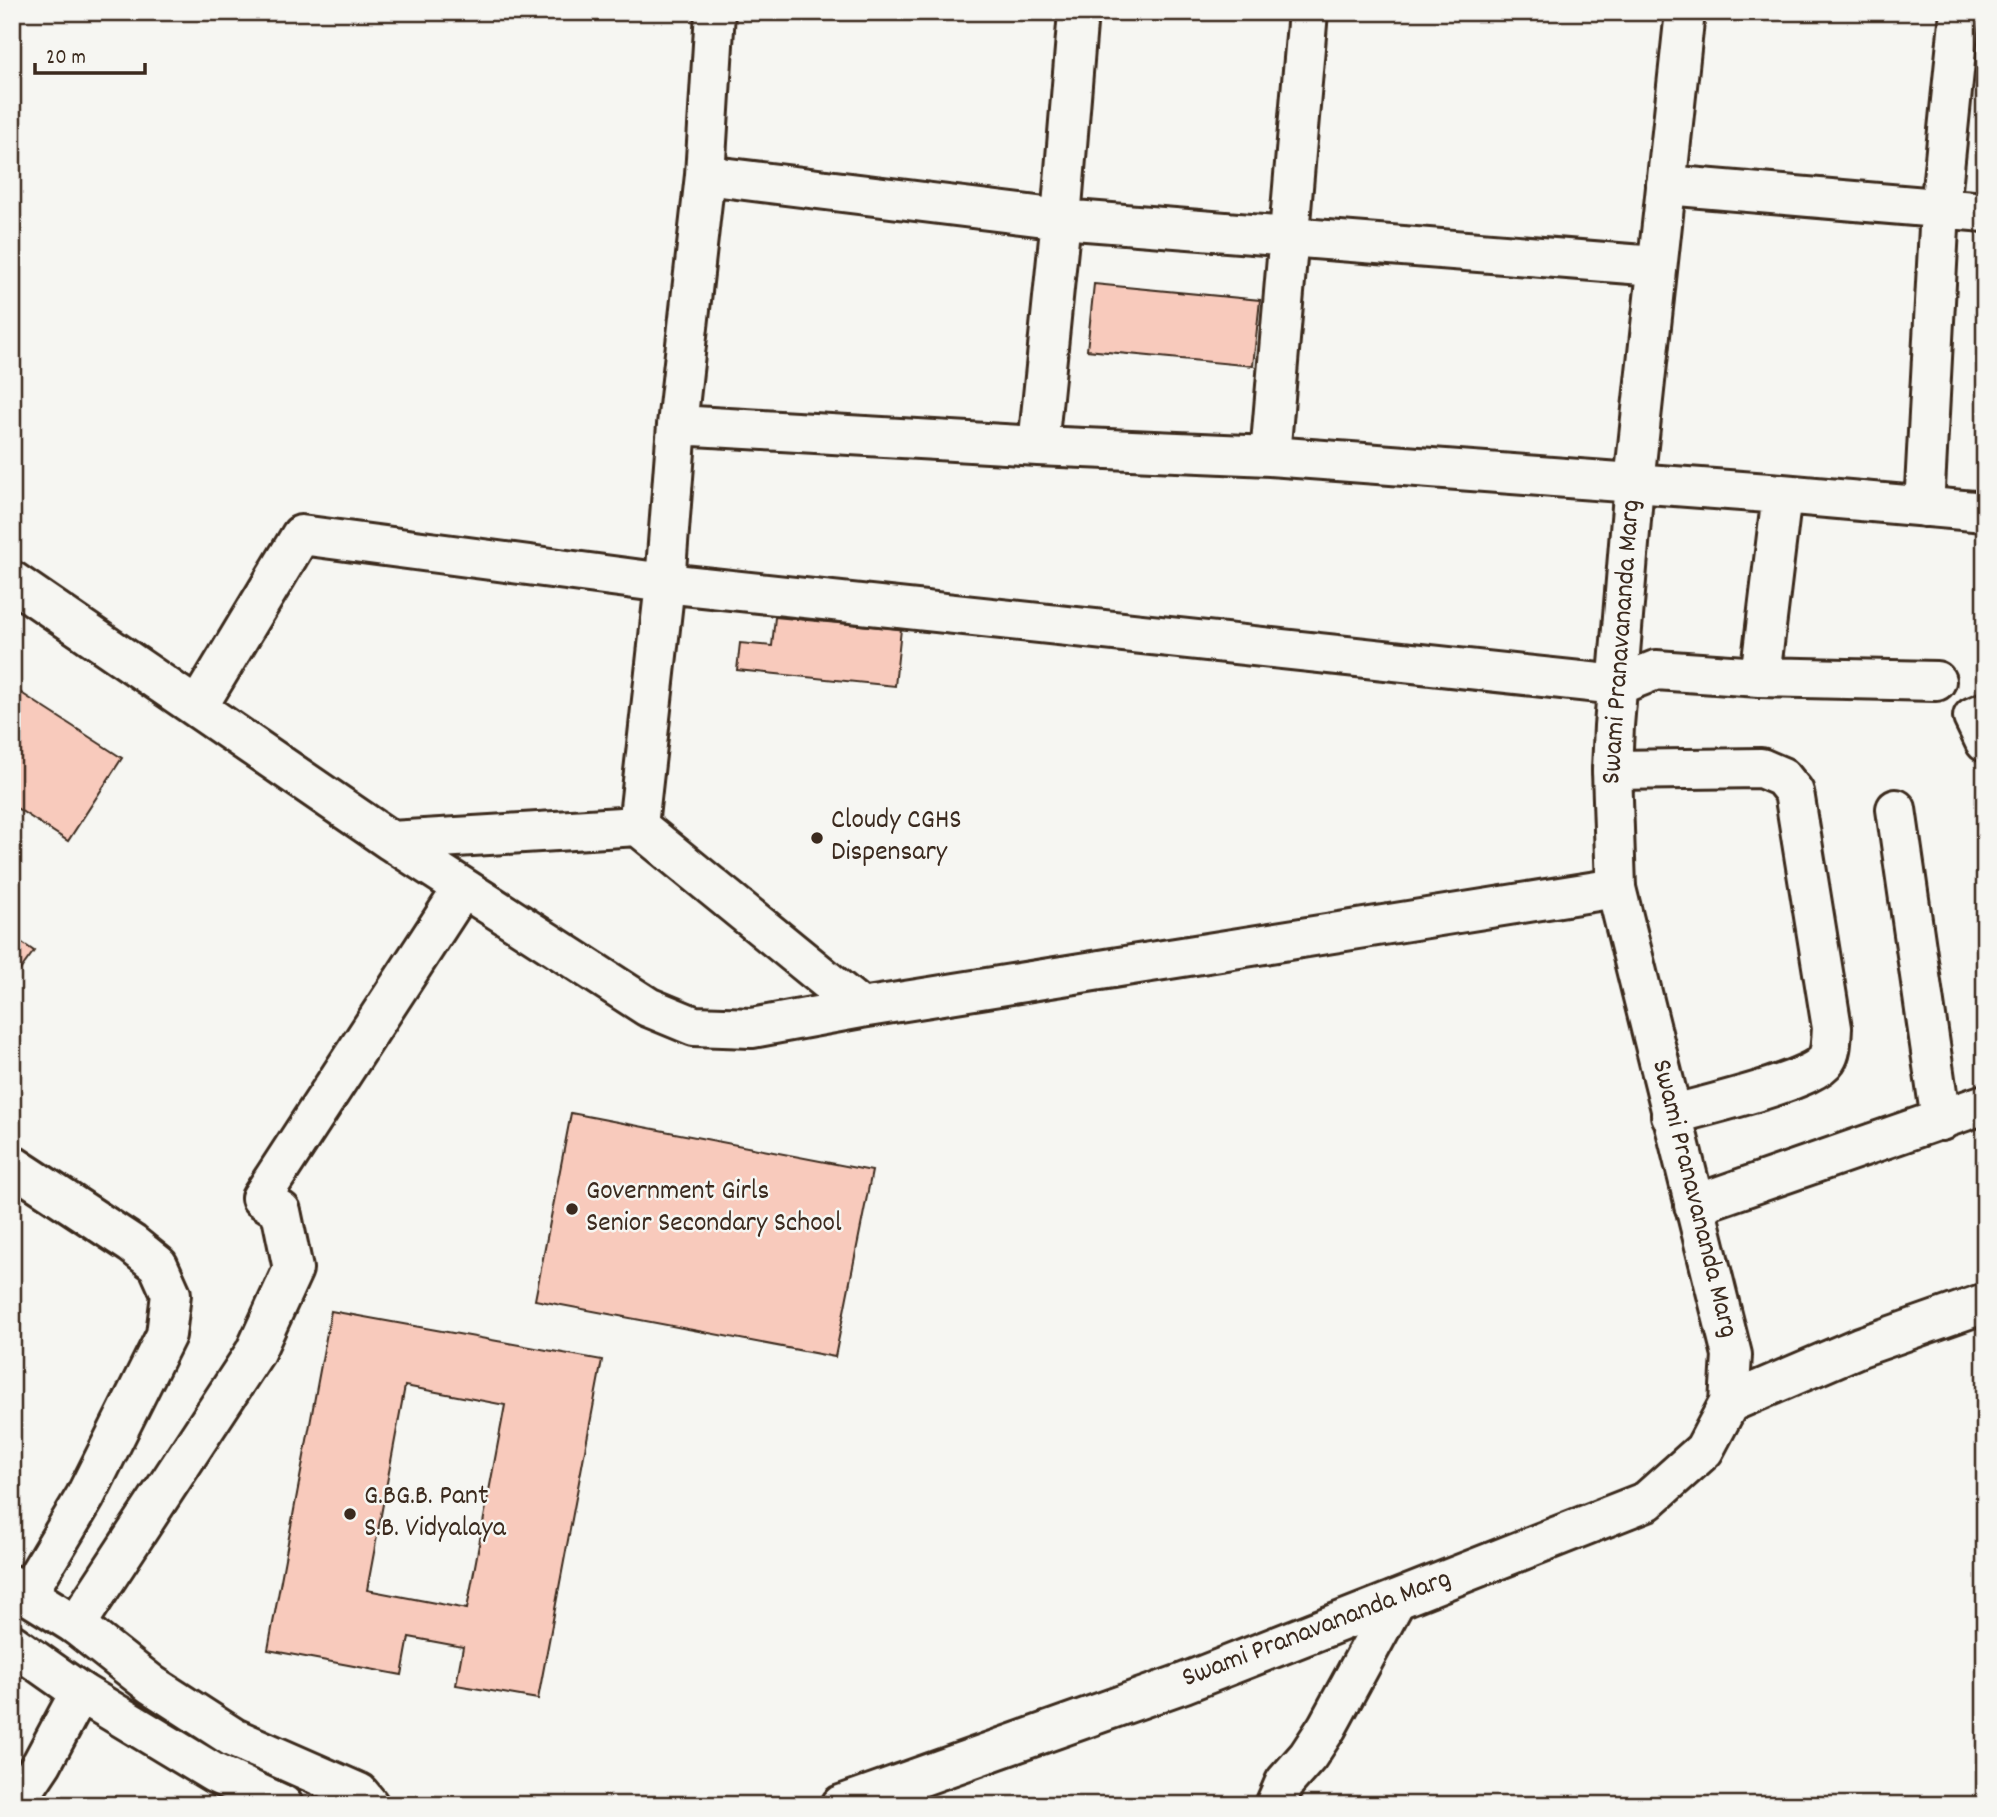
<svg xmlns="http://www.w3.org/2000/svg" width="1997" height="1817" viewBox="0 0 1997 1817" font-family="Dekko,sans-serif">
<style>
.building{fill:#f8cabc;stroke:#3b2a1e;stroke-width:2;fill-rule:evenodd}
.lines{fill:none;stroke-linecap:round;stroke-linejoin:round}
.street-casing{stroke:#3b2a1e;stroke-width:44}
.secondary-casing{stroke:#3b2a1e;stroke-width:44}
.street{stroke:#f6f6f2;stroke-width:38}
.secondary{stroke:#f6f6f2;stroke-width:38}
.poi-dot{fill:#3b2a1e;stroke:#f6f6f2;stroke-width:2.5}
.labels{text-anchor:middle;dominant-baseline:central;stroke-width:5;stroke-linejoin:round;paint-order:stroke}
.street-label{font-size:28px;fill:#3b2a1e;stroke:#f6f6f2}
.poi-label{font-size:28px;fill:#3b2a1e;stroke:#f6f6f2;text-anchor:start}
</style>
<rect width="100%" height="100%" fill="#f6f6f2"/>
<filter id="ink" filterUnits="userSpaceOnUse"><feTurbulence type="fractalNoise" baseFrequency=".0143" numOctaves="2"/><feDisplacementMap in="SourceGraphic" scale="14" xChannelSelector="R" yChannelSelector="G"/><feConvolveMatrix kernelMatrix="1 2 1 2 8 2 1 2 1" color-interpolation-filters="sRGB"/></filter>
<g filter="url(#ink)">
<path class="building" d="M 1094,284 L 1260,300 L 1253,366 L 1087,350 Z
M 775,617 L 901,629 L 895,686 L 737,670 L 740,643 L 772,646 Z
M 12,687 L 122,758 L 68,841 L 12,805 Z
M 12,936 L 34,951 L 12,981 Z
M 571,1113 L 872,1171 L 835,1357 L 535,1300 Z
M 331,1311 L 602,1360 L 538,1699 L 456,1685 L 463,1647 L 409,1637 L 402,1675 L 268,1650 ZM 405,1386 L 505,1405 L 467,1609 L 367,1590 Z"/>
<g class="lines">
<defs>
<path id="street" d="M 705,175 L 1061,219 L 1656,266
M 1666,185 L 1985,212
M 677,425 L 1038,446 L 1270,456 L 1782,494 L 1985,512
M 1038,446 L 1061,219 L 1078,12
M 1270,456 L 1308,12
M 1924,507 L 1940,209 L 1960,12
M 12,581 L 391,841 L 648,1007 L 694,1026 L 752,1028 L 861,1008 L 1616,888
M 1760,677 L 1782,494
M 197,708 L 301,535 L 665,583 L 1618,685 L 1656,670 L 1760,677 L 1936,681
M 1985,712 L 1973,717 L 1985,742
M 1612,770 L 1761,768 L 1782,777 L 1794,792 L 1832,1028 C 1831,1038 1832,1051 1826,1060 C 1813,1081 1699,1107 1671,1115
M 1896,809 L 1941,1121
M 638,826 L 665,583 L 677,425 L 705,175 L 715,12
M 391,841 L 638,826 L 861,1008
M 12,1165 L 132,1244 L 158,1265 L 171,1294 L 166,1335 L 85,1497 L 27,1594
M 1694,1205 L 1985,1104
M 1729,1403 L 1860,1347 L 1985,1303
M 76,1625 L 255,1352 L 293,1269 L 281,1211 L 261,1198 L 463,888
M 14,1805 L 42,1763 L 80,1692
M 1275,1805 L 1285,1782 L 1308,1756 L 1327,1727 L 1396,1600"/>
<path id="secondary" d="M 12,1585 L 76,1625 L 152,1685 L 234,1738 L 359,1793 L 369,1805
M 12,1644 L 80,1692 L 214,1773 L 283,1805
M 841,1805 L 1184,1683 L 1647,1501 L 1704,1450 L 1729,1403 L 1732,1355 L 1616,888 L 1612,770 L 1614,726 L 1634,483 L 1685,12"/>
</defs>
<use href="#street" class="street-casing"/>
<use href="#secondary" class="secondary-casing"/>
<use href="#street" class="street"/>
<use href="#secondary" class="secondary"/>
</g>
</g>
<g class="poi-dot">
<circle cx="817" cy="838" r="7"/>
<circle cx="572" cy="1209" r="7"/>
<circle cx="350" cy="1514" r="7"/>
</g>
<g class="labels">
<g class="street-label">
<text transform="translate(1623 642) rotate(-86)">Swami Pranavananda Marg</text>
<text transform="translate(1693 1199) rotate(76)">Swami Pranavananda Marg</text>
<text transform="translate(1317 1630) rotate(-21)">Swami Pranavananda Marg</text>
</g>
<g class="poi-label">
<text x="831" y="822">Cloudy CGHS<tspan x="831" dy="32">Dispensary</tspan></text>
<text x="586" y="1193">Government Girls<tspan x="586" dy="32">Senior Secondary School</tspan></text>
<text x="364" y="1498">G.BG.B. Pant<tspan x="364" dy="32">S.B. Vidyalaya</tspan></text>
</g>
</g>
<rect width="1997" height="1817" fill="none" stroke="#f6f6f2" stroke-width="42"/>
<rect x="21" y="21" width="1955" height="1775" fill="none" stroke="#3b2a1e" stroke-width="2.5" filter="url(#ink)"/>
<path d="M35 63v10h110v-10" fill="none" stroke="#3b2a1e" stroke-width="3.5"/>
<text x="46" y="63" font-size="21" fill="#3b2a1e" stroke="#f6f6f2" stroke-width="5" paint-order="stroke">20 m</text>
</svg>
